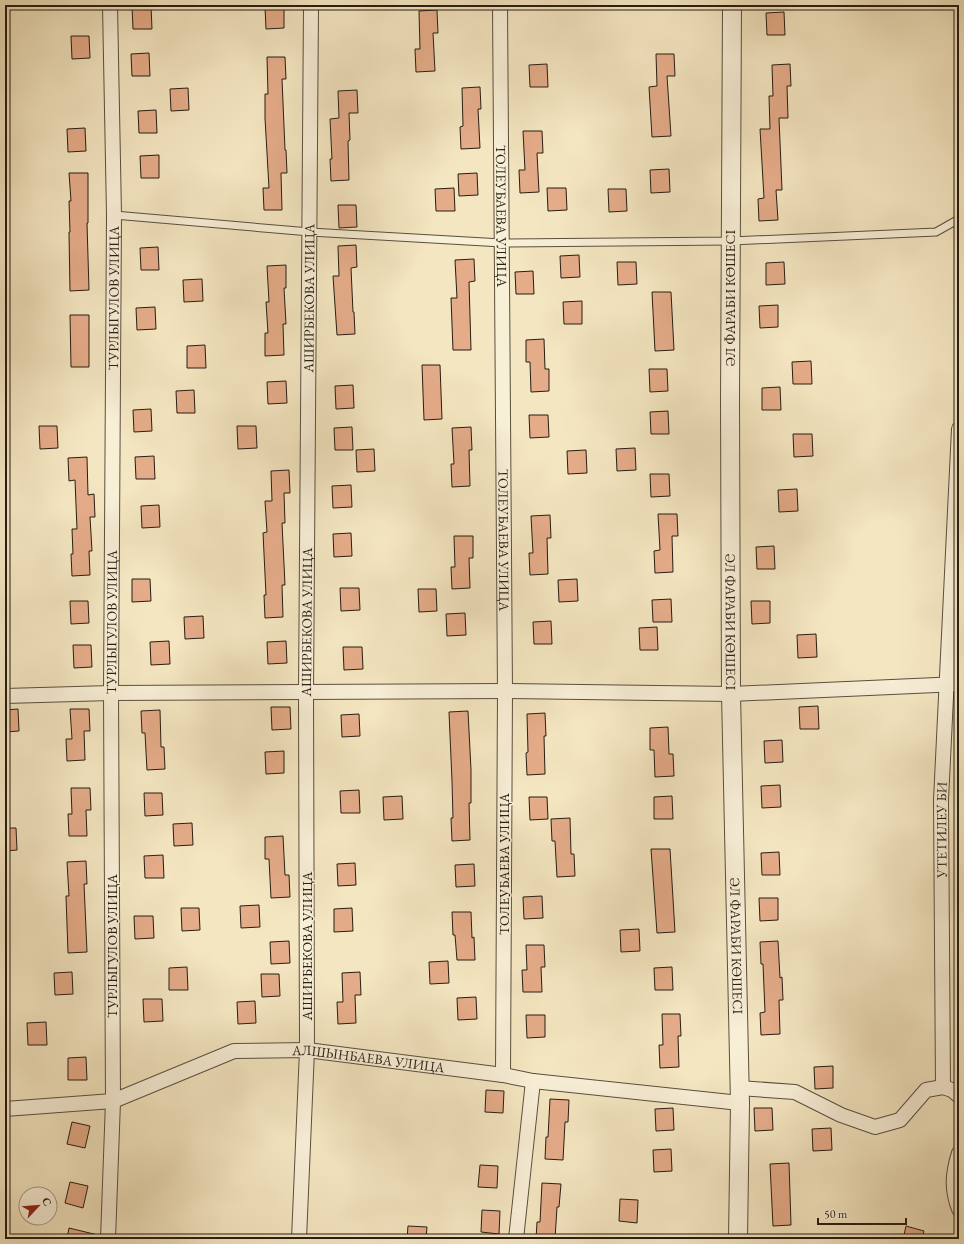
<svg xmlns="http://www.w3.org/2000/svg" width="964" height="1244" viewBox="0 0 964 1244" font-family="'EB Garamond',serif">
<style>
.building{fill:#e5ac89;stroke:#271d12}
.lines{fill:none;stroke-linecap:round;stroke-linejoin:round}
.service-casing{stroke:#5a4f3e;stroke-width:9}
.minor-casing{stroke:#5a4f3e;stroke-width:16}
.tertiary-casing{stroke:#5a4f3e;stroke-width:20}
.service{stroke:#f8efd7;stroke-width:7}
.minor{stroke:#f8efd7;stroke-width:14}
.tertiary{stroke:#f8efd7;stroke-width:18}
.labels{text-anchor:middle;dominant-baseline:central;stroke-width:3;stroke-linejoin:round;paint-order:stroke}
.street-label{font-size:14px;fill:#271d12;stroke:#f8efd7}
</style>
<rect width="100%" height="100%" fill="#f4e6c1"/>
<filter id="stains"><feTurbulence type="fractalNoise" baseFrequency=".005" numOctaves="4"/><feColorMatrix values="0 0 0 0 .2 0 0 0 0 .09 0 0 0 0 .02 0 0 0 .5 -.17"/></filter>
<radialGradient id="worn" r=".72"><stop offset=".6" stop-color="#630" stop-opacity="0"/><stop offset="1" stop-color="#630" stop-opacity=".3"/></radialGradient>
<path class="building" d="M 151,6 L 152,29 L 133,29 L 132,7 Z
M 284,6 L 284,28 L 266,29 L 265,7 Z
M 437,10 L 438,33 L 433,33 L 435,71 L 416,72 L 415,49 L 420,49 L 419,11 Z
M 784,12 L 785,35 L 767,35 L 766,13 Z
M 71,36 L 89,36 L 90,58 L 72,59 Z
M 149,53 L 150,76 L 132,76 L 131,54 Z
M 656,54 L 674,54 L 675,76 L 667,76 L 671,136 L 652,137 L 649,87 L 657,86 Z
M 267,57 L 285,57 L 286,79 L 282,79 L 285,150 L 286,150 L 287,173 L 281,173 L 282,210 L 264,210 L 263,188 L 269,188 L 265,118 L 265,94 L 268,94 Z
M 547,64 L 548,87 L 530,87 L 529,65 Z
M 790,64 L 791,86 L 787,86 L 788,118 L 779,118 L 782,190 L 776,190 L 778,220 L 759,221 L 758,199 L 764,198 L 760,129 L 770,129 L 769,96 L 773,96 L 772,65 Z
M 480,87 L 481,109 L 478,109 L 480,148 L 461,149 L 460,127 L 463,126 L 462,88 Z
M 188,88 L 189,110 L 171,111 L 170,89 Z
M 357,90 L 358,113 L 349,113 L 350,140 L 348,141 L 349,180 L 331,181 L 330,159 L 332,159 L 330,119 L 339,118 L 338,91 Z
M 156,110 L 157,133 L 139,133 L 138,111 Z
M 85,128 L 86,151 L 68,152 L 67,129 Z
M 523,131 L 542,131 L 543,153 L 537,153 L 539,192 L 520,193 L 519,170 L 525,170 Z
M 159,155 L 159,178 L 141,178 L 140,156 Z
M 669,169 L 670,192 L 651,193 L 650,170 Z
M 69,173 L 88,173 L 88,223 L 87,223 L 89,290 L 70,291 L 69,232 L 70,232 L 69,201 L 71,201 Z
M 477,173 L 478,195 L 459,196 L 458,174 Z
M 454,188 L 455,211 L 436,211 L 435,189 Z
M 547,188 L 566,188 L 567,210 L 548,211 Z
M 608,189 L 626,189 L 627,211 L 609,212 Z
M 338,205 L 356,205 L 357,227 L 339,228 Z
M 356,245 L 357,267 L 351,268 L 353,312 L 354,312 L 355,334 L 337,335 L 333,276 L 339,276 L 338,246 Z
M 158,247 L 159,270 L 141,270 L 140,248 Z
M 579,255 L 580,277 L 561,278 L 560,256 Z
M 474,259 L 475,281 L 469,282 L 471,350 L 453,350 L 451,298 L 457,298 L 455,260 Z
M 617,262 L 636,262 L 637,284 L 618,285 Z
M 784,262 L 785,284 L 766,285 L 766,263 Z
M 286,265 L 286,288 L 284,288 L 286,324 L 283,324 L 284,355 L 265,356 L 265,333 L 268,333 L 266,302 L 269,302 L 267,266 Z
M 533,271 L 534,294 L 516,294 L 515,272 Z
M 202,279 L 203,301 L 184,302 L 183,280 Z
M 652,292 L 671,292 L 674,350 L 655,351 Z
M 582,301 L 582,324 L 564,324 L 563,302 Z
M 778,305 L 778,327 L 760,328 L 759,306 Z
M 155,307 L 156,329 L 137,330 L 136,308 Z
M 70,315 L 89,315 L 89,367 L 71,367 Z
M 544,339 L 545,369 L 549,369 L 549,391 L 531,392 L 530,362 L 526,362 L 526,340 Z
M 205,345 L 206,368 L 187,368 L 187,346 Z
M 811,361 L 812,384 L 793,384 L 792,362 Z
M 422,365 L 440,365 L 442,419 L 424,420 Z
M 649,369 L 667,369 L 668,391 L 650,392 Z
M 286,381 L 287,403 L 268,404 L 267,382 Z
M 353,385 L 354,408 L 336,409 L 335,386 Z
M 780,387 L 781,410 L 762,410 L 762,388 Z
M 194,390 L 195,413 L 177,413 L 176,391 Z
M 151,409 L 152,431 L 134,432 L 133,410 Z
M 668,411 L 669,434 L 651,434 L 650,412 Z
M 529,415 L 548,415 L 549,437 L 530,438 Z
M 39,426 L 57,426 L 58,448 L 40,449 Z
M 237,426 L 256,426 L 257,448 L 238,449 Z
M 352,427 L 353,450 L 335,450 L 334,428 Z
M 471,427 L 472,450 L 469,450 L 470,486 L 452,487 L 451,464 L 454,464 L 452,428 Z
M 793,434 L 812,434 L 813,456 L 794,457 Z
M 635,448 L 636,470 L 617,471 L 616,449 Z
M 374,449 L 375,471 L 357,472 L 356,450 Z
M 586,450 L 587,473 L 568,474 L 567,451 Z
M 154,456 L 155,479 L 136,479 L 135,457 Z
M 87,457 L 88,495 L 94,494 L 95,517 L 90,517 L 92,551 L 89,551 L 90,575 L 72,576 L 71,554 L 73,554 L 72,529 L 77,529 L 75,480 L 69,481 L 68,458 Z
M 289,470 L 290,493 L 284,493 L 285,523 L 282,523 L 285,585 L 282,585 L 283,617 L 265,618 L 264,595 L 266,595 L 263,533 L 267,532 L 265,501 L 272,501 L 271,471 Z
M 650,474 L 669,474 L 670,496 L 651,497 Z
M 351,485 L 352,507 L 333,508 L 332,486 Z
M 797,489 L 798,511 L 779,512 L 778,490 Z
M 159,505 L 160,527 L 142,528 L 141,506 Z
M 658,514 L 677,514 L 678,536 L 672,536 L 673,572 L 655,573 L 654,551 L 660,550 Z
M 550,515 L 551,538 L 547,538 L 548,574 L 530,575 L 529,553 L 533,553 L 531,516 Z
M 351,533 L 352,556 L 334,557 L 333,534 Z
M 454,536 L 473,536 L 473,558 L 469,558 L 470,588 L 452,589 L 451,567 L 455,567 Z
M 774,546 L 775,569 L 757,569 L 756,547 Z
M 132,579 L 150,579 L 151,601 L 132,602 Z
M 577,579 L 578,601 L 559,602 L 558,580 Z
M 340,588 L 359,588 L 360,610 L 341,611 Z
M 418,589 L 436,589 L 437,611 L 419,612 Z
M 671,599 L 672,622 L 653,622 L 652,600 Z
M 70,601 L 88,601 L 89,623 L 71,624 Z
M 751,601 L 770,601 L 770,623 L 752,624 Z
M 465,613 L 466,635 L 447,636 L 446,614 Z
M 203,616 L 204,638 L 185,639 L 184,617 Z
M 551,621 L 552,644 L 534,644 L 533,622 Z
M 657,627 L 658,650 L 640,650 L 639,628 Z
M 816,634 L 817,657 L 798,658 L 797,635 Z
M 169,641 L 170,664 L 151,665 L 150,642 Z
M 286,641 L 287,663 L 268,664 L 267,642 Z
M 73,645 L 91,645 L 92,667 L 74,668 Z
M 343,647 L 362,647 L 363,669 L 344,670 Z
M 818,706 L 819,729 L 800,729 L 799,707 Z
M 271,707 L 290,707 L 291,729 L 272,730 Z
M 18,709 L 19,731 L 5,732 L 5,710 Z
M 70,709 L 89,709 L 90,731 L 84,731 L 85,760 L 67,761 L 66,739 L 72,739 Z
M 160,710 L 161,747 L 164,747 L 165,769 L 147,770 L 145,733 L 142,733 L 141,711 Z
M 468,711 L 471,770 L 471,803 L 469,803 L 470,840 L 452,841 L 451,818 L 453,818 L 452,781 L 449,712 Z
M 545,713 L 546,736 L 544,736 L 545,774 L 527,775 L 526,753 L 528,752 L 527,714 Z
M 359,714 L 360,736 L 342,737 L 341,715 Z
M 668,727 L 669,754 L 673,754 L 674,776 L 655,777 L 654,750 L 650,750 L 650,728 Z
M 782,740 L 783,762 L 765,763 L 764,741 Z
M 284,751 L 284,773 L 266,774 L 265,752 Z
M 780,785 L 781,807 L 762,808 L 761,786 Z
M 71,788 L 90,788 L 91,810 L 86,810 L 87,836 L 69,836 L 68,814 L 72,814 Z
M 359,790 L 360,813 L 341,813 L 340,791 Z
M 144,793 L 162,793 L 163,815 L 145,816 Z
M 402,796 L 403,819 L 384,820 L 383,797 Z
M 672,796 L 673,819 L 654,819 L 654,797 Z
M 529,797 L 547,797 L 548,819 L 530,820 Z
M 570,818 L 571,854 L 574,854 L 575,876 L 557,877 L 555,841 L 552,841 L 551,819 Z
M 192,823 L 193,845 L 174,846 L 173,824 Z
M 5,828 L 16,828 L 17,850 L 5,851 Z
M 283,836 L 285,875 L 289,875 L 290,897 L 271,898 L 269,859 L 265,859 L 265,837 Z
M 651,849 L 670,849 L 675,932 L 657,933 Z
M 779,852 L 780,875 L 762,875 L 761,853 Z
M 163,855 L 164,878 L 145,878 L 144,856 Z
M 86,861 L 87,884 L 84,884 L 87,952 L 68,953 L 66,896 L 69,896 L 67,862 Z
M 355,863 L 356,885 L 338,886 L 337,864 Z
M 474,864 L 475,886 L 456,887 L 455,865 Z
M 542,896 L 543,918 L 524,919 L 523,897 Z
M 759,898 L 778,898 L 778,920 L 760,921 Z
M 259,905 L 260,927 L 241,928 L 240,906 Z
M 181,908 L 199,908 L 200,930 L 182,931 Z
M 352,908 L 353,931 L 334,932 L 334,909 Z
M 452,912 L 471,912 L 472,938 L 474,937 L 475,960 L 457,960 L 455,935 L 453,935 Z
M 134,916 L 153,916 L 154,938 L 135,939 Z
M 639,929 L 640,951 L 621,952 L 620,930 Z
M 289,941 L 290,963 L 271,964 L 270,942 Z
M 778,941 L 780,978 L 782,977 L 783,1000 L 779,1000 L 780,1034 L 761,1035 L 760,1013 L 765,1012 L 763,964 L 761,964 L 760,942 Z
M 526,945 L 544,945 L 545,967 L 541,967 L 542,992 L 523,992 L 522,970 L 527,970 Z
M 448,961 L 449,983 L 430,984 L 429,962 Z
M 187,967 L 188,990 L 169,990 L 169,968 Z
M 672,967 L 673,990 L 655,990 L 654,968 Z
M 72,972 L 73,994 L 55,995 L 54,973 Z
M 360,972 L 361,995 L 355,995 L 356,1023 L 338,1024 L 337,1002 L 343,1002 L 342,973 Z
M 261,974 L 279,974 L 280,996 L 262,997 Z
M 476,997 L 477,1019 L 458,1020 L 457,998 Z
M 143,999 L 162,999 L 163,1021 L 144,1022 Z
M 255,1001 L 256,1023 L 238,1024 L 237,1002 Z
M 662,1014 L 680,1014 L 681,1036 L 678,1036 L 679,1067 L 660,1068 L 659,1045 L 663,1045 Z
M 526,1015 L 545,1015 L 545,1037 L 527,1038 Z
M 46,1022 L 47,1045 L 28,1045 L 27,1023 Z
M 86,1057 L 87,1080 L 68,1080 L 68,1058 Z
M 833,1066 L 833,1088 L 815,1089 L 814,1067 Z
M 486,1090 L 504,1091 L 503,1113 L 485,1112 Z
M 550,1099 L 569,1100 L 568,1122 L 565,1122 L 563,1160 L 545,1159 L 546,1137 L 548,1137 Z
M 673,1108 L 674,1130 L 656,1131 L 655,1109 Z
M 754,1108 L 772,1108 L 773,1130 L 755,1131 Z
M 72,1122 L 90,1126 L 85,1148 L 67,1144 Z
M 831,1128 L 832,1150 L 813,1151 L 812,1129 Z
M 671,1149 L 672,1171 L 654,1172 L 653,1150 Z
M 789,1163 L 791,1225 L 773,1226 L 770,1164 Z
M 480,1165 L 498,1166 L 497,1188 L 478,1187 Z
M 70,1182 L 88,1186 L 83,1208 L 65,1203 Z
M 542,1183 L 561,1184 L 559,1207 L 557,1207 L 555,1239 L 536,1239 L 537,1222 L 540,1222 Z
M 620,1199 L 638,1200 L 637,1223 L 619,1221 Z
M 482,1210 L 500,1211 L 499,1234 L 481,1232 Z
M 408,1226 L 427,1227 L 426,1239 L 407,1239 Z
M 906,1226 L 924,1231 L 922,1239 L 903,1239 Z
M 69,1228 L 98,1235 L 98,1239 L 67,1239 Z"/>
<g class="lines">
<defs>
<path id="service" d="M 114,215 L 310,232 L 502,243 L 731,241 L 936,232 L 959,219"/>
<g id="minor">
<path id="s1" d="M 500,5 L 505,691 L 503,1075"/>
<path d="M 5,696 L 111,693 L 505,691 L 731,694 L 959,684"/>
<path id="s2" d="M 943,1087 L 941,800 L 959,429"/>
<path d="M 739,1088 L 795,1092 L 841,1115 L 875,1127 L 900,1120 L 926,1090 L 943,1087 L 952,1090 L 959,1096"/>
<path id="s3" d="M 5,1109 L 113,1101 L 234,1051 L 307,1050 L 503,1075 L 533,1081 L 740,1103"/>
<path d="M 959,1153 C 953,1172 951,1189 959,1209"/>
<path id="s4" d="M 108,1239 L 113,1101 L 111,693 L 114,215 L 110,5"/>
<path id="s5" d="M 299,1239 L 307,1050 L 306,692 L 311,5"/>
<path d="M 516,1239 L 533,1081"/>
</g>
<g id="tertiary">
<path id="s6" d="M 732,5 L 730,401 L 731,694 L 740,1103 L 738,1239"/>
</g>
</defs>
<use href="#service" class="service-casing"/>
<use href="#minor" class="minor-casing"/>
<use href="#tertiary" class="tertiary-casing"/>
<use href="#service" class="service"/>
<use href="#minor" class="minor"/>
<use href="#tertiary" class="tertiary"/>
</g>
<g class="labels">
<g class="street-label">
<text stroke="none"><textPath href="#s1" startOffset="211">ТОЛЕУБАЕВА УЛИЦА</textPath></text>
<text stroke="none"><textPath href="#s4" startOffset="941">ТУРЛЫГУЛОВ УЛИЦА</textPath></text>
<text stroke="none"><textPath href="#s5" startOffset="941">АШИРБЕКОВА УЛИЦА</textPath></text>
<text transform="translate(730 298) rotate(-90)">ӘЛ ФАРАБИ КӨШЕСІ</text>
<text stroke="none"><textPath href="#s1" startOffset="535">ТОЛЕУБАЕВА УЛИЦА</textPath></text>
<text stroke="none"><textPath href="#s4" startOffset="617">ТУРЛЫГУЛОВ УЛИЦА</textPath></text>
<text stroke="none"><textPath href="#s5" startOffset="617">АШИРБЕКОВА УЛИЦА</textPath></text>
<text stroke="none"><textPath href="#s6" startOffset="617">ӘЛ ФАРАБИ КӨШЕСІ</textPath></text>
<text stroke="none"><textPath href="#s2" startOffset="257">УТЕТИЛЕУ БИ</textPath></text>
<text transform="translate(504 864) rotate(-90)">ТОЛЕУБАЕВА УЛИЦА</text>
<text transform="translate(112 946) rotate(-90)">ТУРЛЫГУЛОВ УЛИЦА</text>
<text transform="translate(307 946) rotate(-90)">АШИРБЕКОВА УЛИЦА</text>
<text stroke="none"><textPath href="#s6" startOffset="941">ӘЛ ФАРАБИ КӨШЕСІ</textPath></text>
<text stroke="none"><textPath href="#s3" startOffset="374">АЛШЫНБАЕВА УЛИЦА</textPath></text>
</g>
</g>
<rect width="964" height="1244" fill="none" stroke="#f4e6c1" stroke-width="20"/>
<rect x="6" y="6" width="952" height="1232" fill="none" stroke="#271d12" stroke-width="2"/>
<rect x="10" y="10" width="944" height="1224" fill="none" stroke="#271d12"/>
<g transform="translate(38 1206) rotate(64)"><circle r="19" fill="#f8efd7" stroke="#a49b88"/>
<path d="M0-3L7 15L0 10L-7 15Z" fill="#8f2418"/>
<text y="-6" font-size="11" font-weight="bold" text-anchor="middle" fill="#271d12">С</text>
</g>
<path d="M818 1218v6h88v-6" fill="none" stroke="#271d12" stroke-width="2"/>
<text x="824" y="1218" font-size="12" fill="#271d12" stroke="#f8efd7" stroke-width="3" paint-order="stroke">50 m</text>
<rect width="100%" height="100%" filter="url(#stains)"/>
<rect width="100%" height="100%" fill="url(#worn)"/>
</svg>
